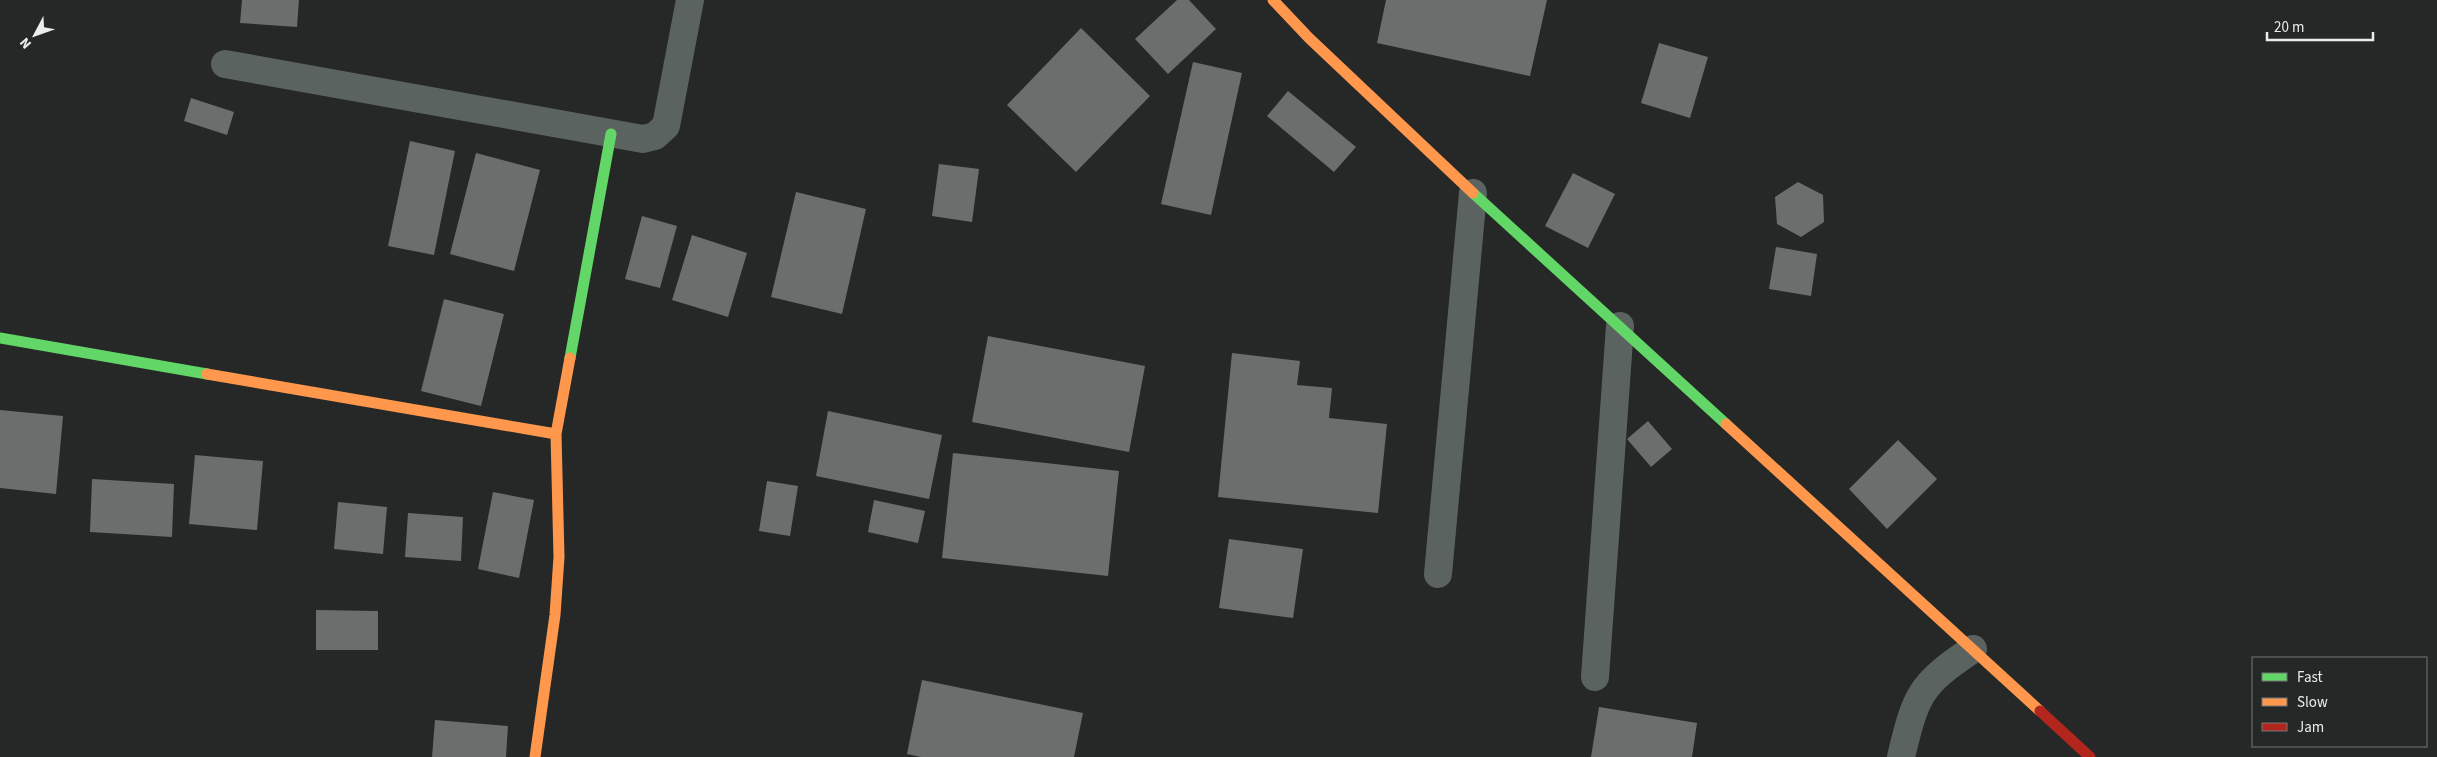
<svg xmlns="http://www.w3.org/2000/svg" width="2437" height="757" viewBox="0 0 2437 757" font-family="'Source Sans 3',sans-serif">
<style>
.building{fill:#6b6e6d}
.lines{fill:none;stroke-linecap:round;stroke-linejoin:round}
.street{stroke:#5b6361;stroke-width:28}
.fast{stroke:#63d668;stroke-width:11}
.slow{stroke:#ff974d;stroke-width:11}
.jam{stroke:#b3261e;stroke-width:11}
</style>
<rect width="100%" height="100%" fill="#252827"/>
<path class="building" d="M 242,0 L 299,0 L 297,27 L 240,23 Z
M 1177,0 L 1189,0 L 1216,29 L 1168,74 L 1135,39 Z
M 1386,0 L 1547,0 L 1530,76 L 1377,43 Z
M 1081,28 L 1150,96 L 1076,172 L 1007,105 Z
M 1659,43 L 1708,57 L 1690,118 L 1641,103 Z
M 1193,62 L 1242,73 L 1211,215 L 1161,204 Z
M 1288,91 L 1356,147 L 1334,172 L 1267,116 Z
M 191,98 L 234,112 L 227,135 L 184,121 Z
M 410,141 L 455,151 L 434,255 L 388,246 Z
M 476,153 L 540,170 L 514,271 L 450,254 Z
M 939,164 L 979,169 L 972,222 L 932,216 Z
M 1573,173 L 1615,194 L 1588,248 L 1545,226 Z
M 1798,182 L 1823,195 L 1824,222 L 1801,237 L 1777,224 L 1775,197 Z
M 796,192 L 866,209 L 842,314 L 771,297 Z
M 642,216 L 677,226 L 660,288 L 625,279 Z
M 692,235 L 747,253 L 728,317 L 672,300 Z
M 1776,247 L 1817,254 L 1811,296 L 1769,289 Z
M 444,299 L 504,314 L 481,406 L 421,391 Z
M 988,336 L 1145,366 L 1129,452 L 972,422 Z
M 1232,353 L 1300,361 L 1297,385 L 1332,388 L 1329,418 L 1387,424 L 1378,513 L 1218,497 Z
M 0,410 L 63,416 L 56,494 L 0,488 Z
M 828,411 L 942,435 L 929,499 L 816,476 Z
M 1648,421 L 1672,449 L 1651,467 L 1627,439 Z
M 1898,440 L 1937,479 L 1887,529 L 1849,489 Z
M 953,453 L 1119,471 L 1108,576 L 942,558 Z
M 195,455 L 263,461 L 257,530 L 189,524 Z
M 92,479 L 174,484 L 172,537 L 90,532 Z
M 767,481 L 798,486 L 790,536 L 759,531 Z
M 493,492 L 534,500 L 519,578 L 478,569 Z
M 874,500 L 925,511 L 918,543 L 868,532 Z
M 338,502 L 387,507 L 383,554 L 334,549 Z
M 408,513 L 463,517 L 461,561 L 405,557 Z
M 1229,539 L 1303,549 L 1293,618 L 1219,608 Z
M 316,610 L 378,611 L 378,650 L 316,650 Z
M 922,680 L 1083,713 L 1074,757 L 921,757 L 907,754 Z
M 1599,707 L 1697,723 L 1692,757 L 1591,757 Z
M 435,720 L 508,726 L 506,757 L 432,757 Z"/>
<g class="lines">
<path class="street" d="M 225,64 L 643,139 L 655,136 L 666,126 L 690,0
M 1438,574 L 1473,193
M 1595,677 L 1620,326
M 1901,757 C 1916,695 1919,685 1973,649"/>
<path class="fast" d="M 1473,193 L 1726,424
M 0,338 L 207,374
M 570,358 L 611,134"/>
<path class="slow" d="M 1273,0 L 1309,38 L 1473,193
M 207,374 L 556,434
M 1726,424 L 2040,711
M 535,757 L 555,615 L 559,557 L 556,434 L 570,358"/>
<path class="jam" d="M 2040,711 L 2090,757"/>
</g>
<rect x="2252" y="657" width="175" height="90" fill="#242928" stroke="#737776"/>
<rect x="2262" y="673" width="25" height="8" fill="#63d668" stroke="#737776"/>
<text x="2297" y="682" font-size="15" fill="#eaedec">Fast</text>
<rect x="2262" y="698" width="25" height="8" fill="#ff974d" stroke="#737776"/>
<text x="2297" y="707" font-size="15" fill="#eaedec">Slow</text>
<rect x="2262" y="723" width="25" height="8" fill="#b3261e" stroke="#737776"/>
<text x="2297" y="732" font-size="15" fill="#eaedec">Jam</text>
<g transform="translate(35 35) rotate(229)" stroke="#242928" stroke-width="4" paint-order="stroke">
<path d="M0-4L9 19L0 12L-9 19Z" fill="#eaedec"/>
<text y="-8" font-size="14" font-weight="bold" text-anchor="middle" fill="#eaedec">N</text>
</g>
<path d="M2267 32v8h106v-8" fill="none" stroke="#eaedec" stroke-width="2.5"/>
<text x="2274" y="32" font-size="15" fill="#eaedec" stroke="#242928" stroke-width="4" paint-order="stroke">20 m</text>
</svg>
